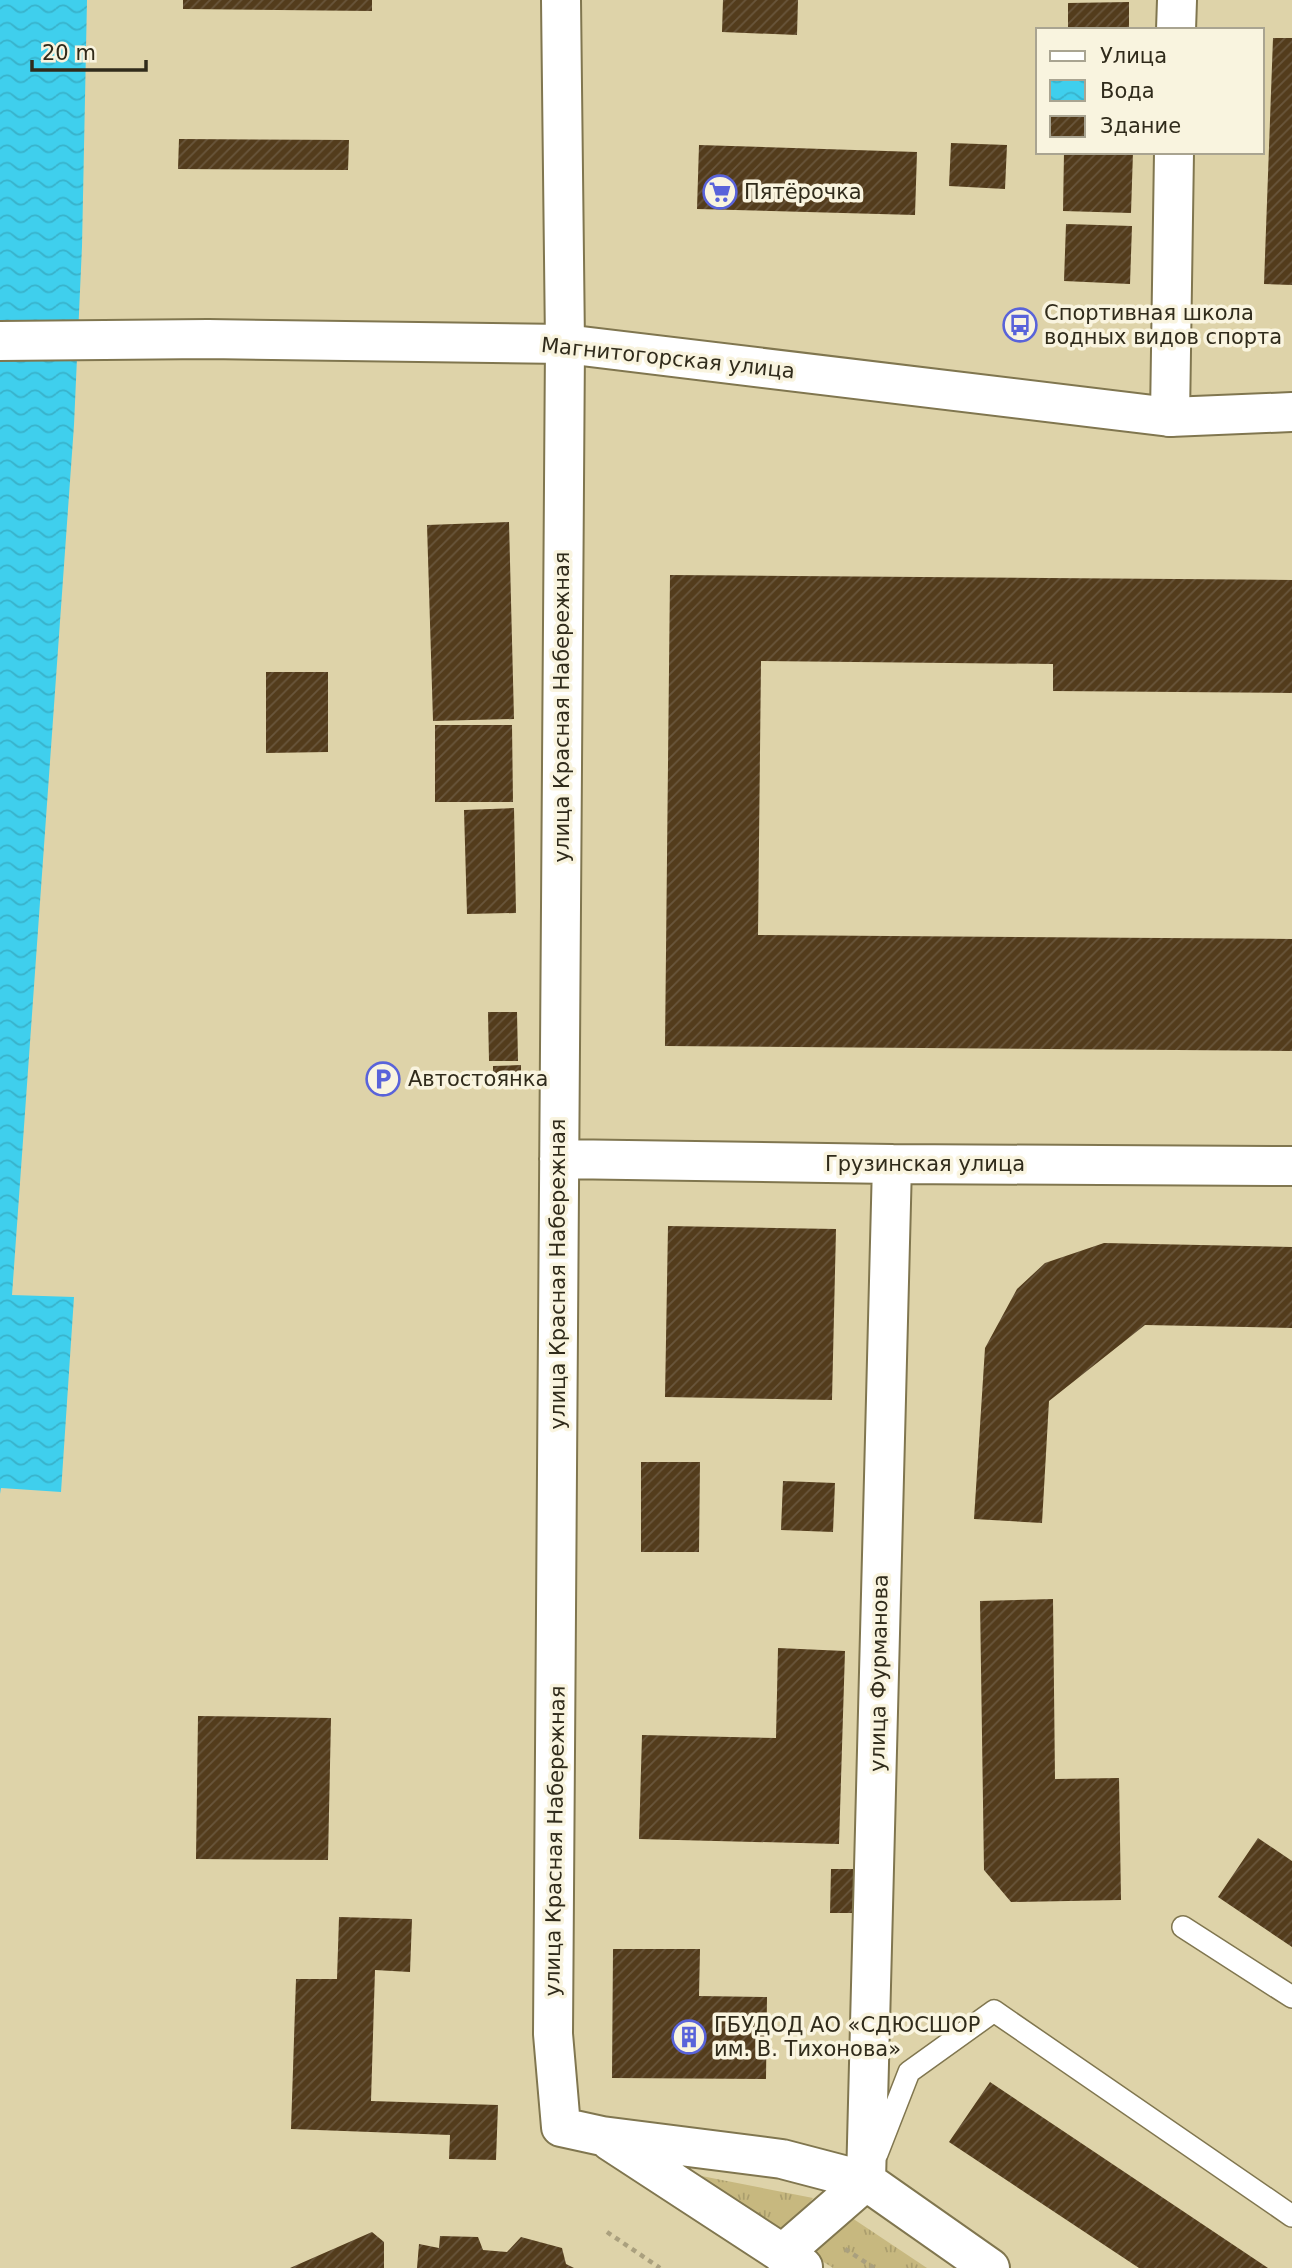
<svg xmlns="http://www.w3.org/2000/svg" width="1292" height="2268" viewBox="0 0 1292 2268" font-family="'DejaVu Sans',sans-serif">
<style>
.grass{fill:url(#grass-tufts)}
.water{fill:url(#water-waves)}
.building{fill:url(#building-hatch)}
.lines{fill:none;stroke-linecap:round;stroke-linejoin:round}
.lane-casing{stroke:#80764f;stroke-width:24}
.street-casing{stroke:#80764f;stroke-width:42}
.secondary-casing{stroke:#80764f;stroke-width:42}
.path{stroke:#aaa07e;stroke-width:4.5;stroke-dasharray:5 5;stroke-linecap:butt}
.lane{stroke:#fff;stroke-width:21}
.street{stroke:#fff;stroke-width:38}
.secondary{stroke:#fff;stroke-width:38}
.labels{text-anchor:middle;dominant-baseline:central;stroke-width:7;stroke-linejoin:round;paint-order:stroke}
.poi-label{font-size:21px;fill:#302b1b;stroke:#f9f4df;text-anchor:start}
.street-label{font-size:21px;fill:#302b1b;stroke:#f9f4df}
</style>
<defs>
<pattern id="grass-tufts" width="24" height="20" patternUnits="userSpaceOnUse" patternTransform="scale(1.75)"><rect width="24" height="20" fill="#c7b87f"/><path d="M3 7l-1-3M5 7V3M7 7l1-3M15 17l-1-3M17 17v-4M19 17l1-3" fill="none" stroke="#ab9e6d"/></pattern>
<pattern id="water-waves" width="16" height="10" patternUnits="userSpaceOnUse" patternTransform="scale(1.75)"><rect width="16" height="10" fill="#3fcfed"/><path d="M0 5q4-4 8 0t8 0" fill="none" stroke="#38b2cb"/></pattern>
<pattern id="building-hatch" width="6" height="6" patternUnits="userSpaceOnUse" patternTransform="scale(1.75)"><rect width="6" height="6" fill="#533c1c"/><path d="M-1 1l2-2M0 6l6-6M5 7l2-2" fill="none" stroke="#69563c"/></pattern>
</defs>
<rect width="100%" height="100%" fill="#ded3a9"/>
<path class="grass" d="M 681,2172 L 813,2198 L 782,2241 Z
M 837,2208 L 927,2268 L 833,2268 L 808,2252 Z"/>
<path class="water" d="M 0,0 L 87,0 L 82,246 L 74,425 L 12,1295 L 74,1297 L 61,1492 L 1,1488 L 0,1494 Z"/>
<path class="building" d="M 183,0 L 372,0 L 372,11 L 183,9 Z
M 723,0 L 798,0 L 797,35 L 722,32 Z
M 1129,2 L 1129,30 L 1068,30 L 1068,3 Z
M 1273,38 L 1292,38 L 1292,285 L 1264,284 Z
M 179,139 L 349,140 L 348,170 L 178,169 Z
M 951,143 L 1007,145 L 1005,189 L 949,186 Z
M 699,145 L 917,152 L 915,215 L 697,209 Z
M 1064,152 L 1133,152 L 1131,213 L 1063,211 Z
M 1066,224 L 1132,226 L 1130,284 L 1064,281 Z
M 509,522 L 514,719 L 433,721 L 427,525 Z
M 670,575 L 1292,580 L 1292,693 L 1053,691 L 1053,664 L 761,661 L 758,935 L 1292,939 L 1292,1051 L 665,1046 Z
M 266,672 L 328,672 L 328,752 L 266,753 Z
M 435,725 L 512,725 L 513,802 L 435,802 Z
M 514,808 L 516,913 L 467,914 L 464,810 Z
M 488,1012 L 517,1012 L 518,1061 L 489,1061 Z
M 521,1065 L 521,1082 L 493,1083 L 493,1066 Z
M 668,1226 L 836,1229 L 832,1400 L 665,1397 Z
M 1104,1243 L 1292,1247 L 1292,1328 L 1145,1325 L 1049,1401 L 1042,1523 L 974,1519 L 985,1348 L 1017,1289 L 1045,1263 Z
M 641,1462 L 700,1462 L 699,1552 L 641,1552 Z
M 783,1481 L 835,1483 L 833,1532 L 781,1530 Z
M 1053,1599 L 1055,1779 L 1119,1778 L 1121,1900 L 1011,1902 L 984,1870 L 980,1601 Z
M 778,1648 L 845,1651 L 839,1844 L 639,1839 L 642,1735 L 776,1738 Z
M 198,1716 L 331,1718 L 328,1860 L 196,1859 Z
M 1258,1838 L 1292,1861 L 1292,1947 L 1218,1897 Z
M 831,1869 L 865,1869 L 864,1913 L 830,1913 Z
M 339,1917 L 412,1919 L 410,1972 L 375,1970 L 371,2101 L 498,2105 L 496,2160 L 449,2159 L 450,2135 L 291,2129 L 296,1979 L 337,1979 Z
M 613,1949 L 700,1949 L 699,1996 L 767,1997 L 766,2079 L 612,2078 Z
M 990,2082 L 1268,2268 L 1139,2268 L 949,2142 Z
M 372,2232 L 384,2242 L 384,2268 L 290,2268 Z
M 440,2236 L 478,2237 L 483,2250 L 507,2252 L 521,2237 L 562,2248 L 566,2264 L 574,2268 L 417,2268 L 419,2244 L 439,2248 Z"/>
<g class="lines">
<defs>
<path id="lane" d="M 1183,1927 L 1292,1997
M 877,2154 L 909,2072 L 994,2011 L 1292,2216"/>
<path id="street" d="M 1176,30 L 1177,0
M 565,344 L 553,2034 L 561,2127 L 602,2136 L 782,2159 L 866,2181 L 990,2268
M 1170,417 L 1174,152
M 559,1159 L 892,1164 L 1292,1166
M 610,2141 L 803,2267
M 782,2254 L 866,2181 L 892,1164"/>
<path id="secondary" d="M 561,0 L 565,344
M 0,341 L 208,339 L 565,344 L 1170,417 L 1292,412"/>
</defs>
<use href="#lane" class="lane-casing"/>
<use href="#street" class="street-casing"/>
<use href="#secondary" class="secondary-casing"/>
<path class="path" d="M 607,2232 L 660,2268
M 845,2249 L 874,2268"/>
<use href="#lane" class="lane"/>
<use href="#street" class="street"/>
<use href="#secondary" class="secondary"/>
</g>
<defs>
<symbol id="supermarket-ring" viewBox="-11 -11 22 22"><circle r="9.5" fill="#f9f4df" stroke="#5963da" stroke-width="1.5"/><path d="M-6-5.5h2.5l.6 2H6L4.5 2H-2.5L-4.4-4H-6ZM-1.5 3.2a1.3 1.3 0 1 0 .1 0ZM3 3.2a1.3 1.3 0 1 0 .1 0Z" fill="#5963da"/></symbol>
<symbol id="bus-ring" viewBox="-11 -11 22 22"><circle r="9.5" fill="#f9f4df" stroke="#5963da" stroke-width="1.5"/><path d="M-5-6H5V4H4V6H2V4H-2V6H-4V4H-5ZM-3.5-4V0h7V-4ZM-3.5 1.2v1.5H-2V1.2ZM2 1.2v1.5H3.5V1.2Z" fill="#5963da"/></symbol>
<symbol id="parking-ring" viewBox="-11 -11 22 22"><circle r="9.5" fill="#f9f4df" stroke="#5963da" stroke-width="1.5"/><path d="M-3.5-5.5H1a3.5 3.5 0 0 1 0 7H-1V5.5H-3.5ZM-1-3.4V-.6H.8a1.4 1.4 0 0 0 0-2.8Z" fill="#5963da"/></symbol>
<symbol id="building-ring" viewBox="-11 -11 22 22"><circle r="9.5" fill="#f9f4df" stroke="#5963da" stroke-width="1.5"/><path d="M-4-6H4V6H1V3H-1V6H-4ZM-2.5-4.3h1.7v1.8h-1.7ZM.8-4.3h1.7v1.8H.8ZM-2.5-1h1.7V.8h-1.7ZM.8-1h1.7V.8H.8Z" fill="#5963da"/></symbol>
</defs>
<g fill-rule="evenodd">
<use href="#supermarket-ring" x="701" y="173" width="38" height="38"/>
<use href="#bus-ring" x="1001" y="306" width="38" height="38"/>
<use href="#parking-ring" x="364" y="1060" width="38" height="38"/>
<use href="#building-ring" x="670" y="2018" width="38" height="38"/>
</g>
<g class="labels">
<g class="poi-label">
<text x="744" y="192">Пятёрочка</text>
<text x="1044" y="313">Спортивная школа<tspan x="1044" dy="24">водных видов спорта</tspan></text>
<text x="408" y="1079">Автостоянка</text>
<text x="714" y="2025">ГБУДОД АО «СДЮСШОР<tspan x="714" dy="24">им. В. Тихонова»</tspan></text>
</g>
<g class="street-label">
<text transform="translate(668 358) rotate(6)">Магнитогорская улица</text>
<text transform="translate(562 707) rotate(-90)">улица Красная Набережная</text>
<text x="925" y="1164">Грузинская улица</text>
<text transform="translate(558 1274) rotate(-90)">улица Красная Набережная</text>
<text transform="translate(879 1673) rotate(-89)">улица Фурманова</text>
<text transform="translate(555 1841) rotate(-89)">улица Красная Набережная</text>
</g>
</g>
<rect x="1036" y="28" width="228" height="126" fill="#f9f4df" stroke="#a9a491" stroke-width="2"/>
<rect x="1050" y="51" width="35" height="10" fill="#ffffff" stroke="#a9a491" stroke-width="2"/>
<text x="1100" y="63" font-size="21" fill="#302b1b">Улица</text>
<rect x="1050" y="80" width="35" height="21" fill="url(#water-waves)" stroke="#a9a491" stroke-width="2"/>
<text x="1100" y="98" font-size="21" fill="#302b1b">Вода</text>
<rect x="1050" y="116" width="35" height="21" fill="url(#building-hatch)" stroke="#a9a491" stroke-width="2"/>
<text x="1100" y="133" font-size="21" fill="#302b1b">Здание</text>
<path d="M32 60v10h114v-10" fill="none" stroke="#302b1b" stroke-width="3.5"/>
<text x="42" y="60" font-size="21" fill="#302b1b" stroke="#f9f4df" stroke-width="5" paint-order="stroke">20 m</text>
</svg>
